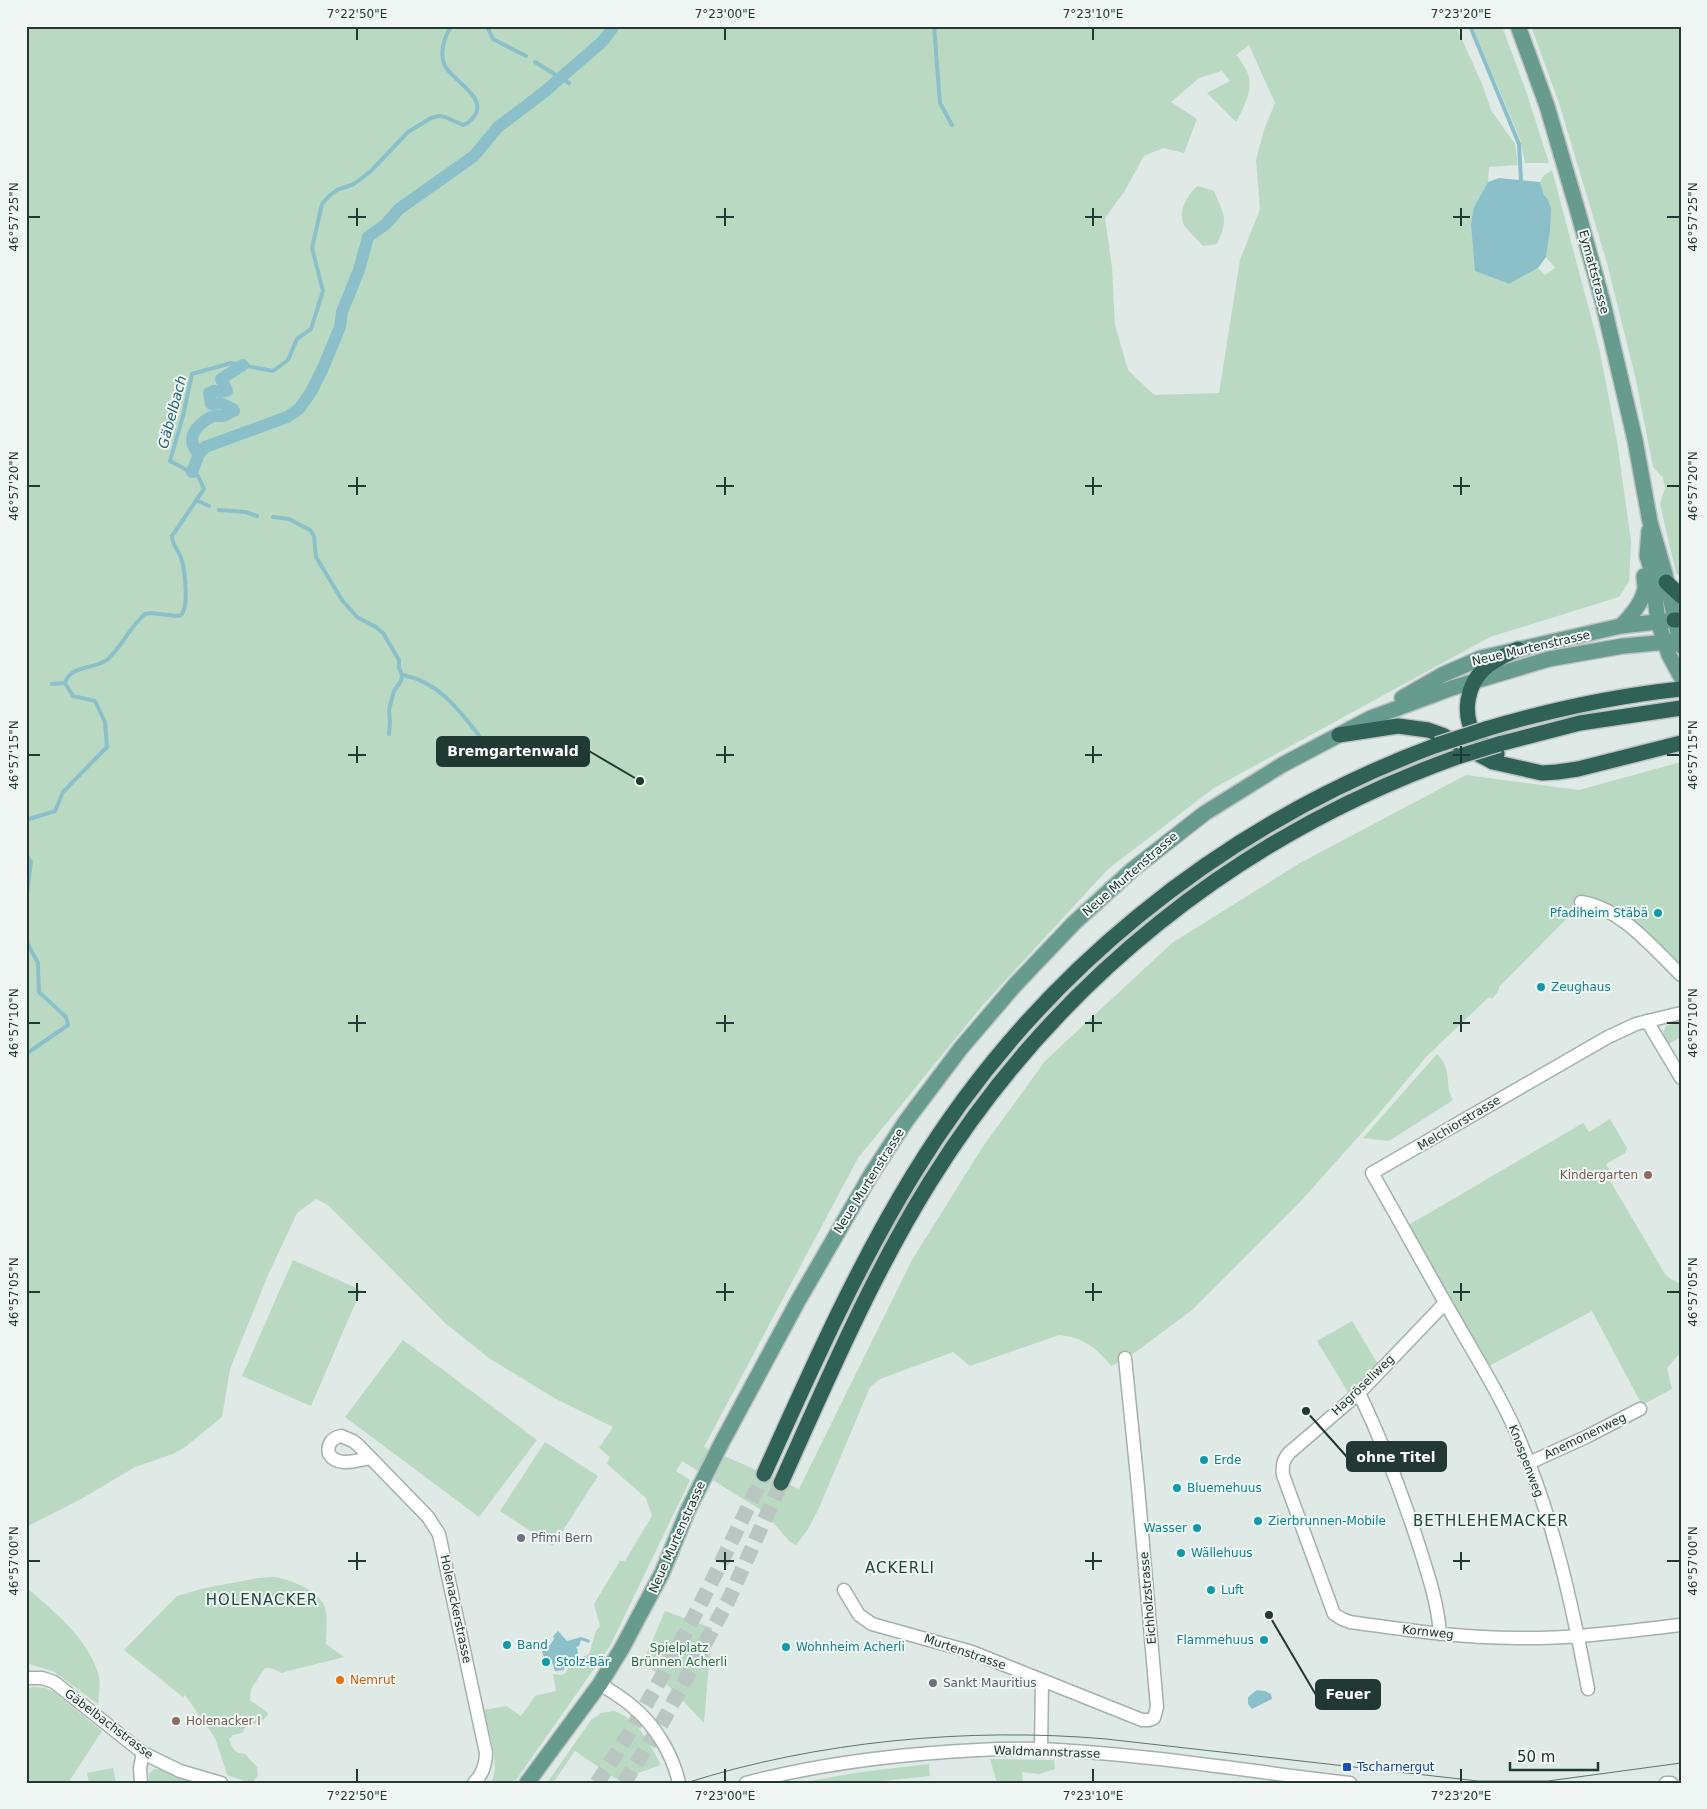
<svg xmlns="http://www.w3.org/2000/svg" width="1707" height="1809" viewBox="0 0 1707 1809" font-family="'DejaVu Sans',sans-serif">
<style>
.green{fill:#bad9c2;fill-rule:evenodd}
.water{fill:#8bc0ca}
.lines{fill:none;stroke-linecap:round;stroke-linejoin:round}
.stream{stroke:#8bc0ca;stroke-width:4}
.canal{stroke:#8bc0ca;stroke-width:12}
.highway-tunnel{stroke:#b9c6c1;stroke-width:15;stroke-dasharray:15 8;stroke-linecap:butt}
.minor-casing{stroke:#a3b0ac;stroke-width:15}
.major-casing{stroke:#bdc3c2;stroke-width:18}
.highway-casing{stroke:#bdc3c2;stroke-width:18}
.minor{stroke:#fff;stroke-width:12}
.major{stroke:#679b8e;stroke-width:15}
.highway{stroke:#306157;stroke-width:15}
.tram{stroke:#5c746d;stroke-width:1}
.highway-bridge-casing{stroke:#bdc3c2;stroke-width:18;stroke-linecap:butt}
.highway-bridge{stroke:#306157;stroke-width:15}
.ticks{fill:none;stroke:#223832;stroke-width:2}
.culture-dot{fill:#0f9aa8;stroke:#eff6f3;stroke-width:2}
.education-dot{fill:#8d6e63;stroke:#eff6f3;stroke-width:2}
.worship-dot{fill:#6b7280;stroke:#eff6f3;stroke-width:2}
.food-dot{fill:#e8710a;stroke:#eff6f3;stroke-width:2}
.transit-dot{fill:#1a4fb4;stroke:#eff6f3;stroke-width:2}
.labels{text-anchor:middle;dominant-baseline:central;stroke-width:4;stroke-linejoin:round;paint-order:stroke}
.street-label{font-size:12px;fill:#223832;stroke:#eff6f3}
.culture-label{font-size:12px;fill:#0d838f;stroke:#eff6f3;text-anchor:start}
.education-label{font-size:12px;fill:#785e54;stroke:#eff6f3;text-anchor:end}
.worship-label{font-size:12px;fill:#5b616d;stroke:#eff6f3;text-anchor:start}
.park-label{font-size:12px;fill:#2f6b47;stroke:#eff6f3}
.food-label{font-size:12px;fill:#c56008;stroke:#eff6f3;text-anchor:start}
.transit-label{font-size:12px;fill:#164399;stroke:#eff6f3;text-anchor:start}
.water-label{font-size:14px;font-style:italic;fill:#21616e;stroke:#eff6f3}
.quarter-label{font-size:15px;letter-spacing:1px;fill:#20483e;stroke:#eff6f3}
.leader{fill:none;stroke:#223832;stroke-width:2}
.callout-dot{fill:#223832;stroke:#eff6f3;stroke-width:2}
.callout{fill:#223832;stroke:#223832;stroke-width:2}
.callout-label{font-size:14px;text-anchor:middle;font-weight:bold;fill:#fff}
.neatline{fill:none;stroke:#223832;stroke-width:2}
.ticks-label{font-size:12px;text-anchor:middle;fill:#223832}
</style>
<rect width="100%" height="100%" fill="#dfe9e5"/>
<path class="green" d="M 26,26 L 1456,26 L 1482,84 L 1491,110 L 1515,144 L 1518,165 L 1489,167 L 1488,182 L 1474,207 L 1475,271 L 1509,284 L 1538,268 L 1545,275 L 1555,268 L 1546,257 L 1550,232 L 1547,198 L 1544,195 L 1540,182 L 1544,175 L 1552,170 L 1599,347 L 1617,441 L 1631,541 L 1629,581 L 1619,597 L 1490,637 L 1214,788 L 1108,869 L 982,1006 L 858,1158 L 704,1447 L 799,1489 L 912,1260 L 982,1148 L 1045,1061 L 1172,943 L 1300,863 L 1466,775 L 1579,790 L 1681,762 L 1681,966 C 1653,940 1625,906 1587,898 L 1499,987 L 1498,992 L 1492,999 L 1489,997 L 1427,1056 L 1376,1117 L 1300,1202 L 1192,1310 L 1129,1357 L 1111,1366 C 1097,1348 1083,1337 1059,1335 L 970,1366 L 953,1352 L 880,1379 L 870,1387 L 819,1508 L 808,1529 L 796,1545 L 790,1542 L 764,1512 L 682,1461 L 676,1471 L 690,1480 L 610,1646 L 514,1783 L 491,1783 C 501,1764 488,1731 484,1710 L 506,1706 L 521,1716 L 535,1696 L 556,1691 L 553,1674 L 561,1675 L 566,1673 L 571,1662 L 589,1654 L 596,1631 L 600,1626 L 594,1604 L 620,1561 L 625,1561 L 652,1516 L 646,1498 L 607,1464 L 610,1457 L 599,1448 L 613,1427 L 554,1398 L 489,1358 L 445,1323 L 328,1205 L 316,1199 L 297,1213 L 268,1275 L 230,1369 L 222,1417 L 185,1447 L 173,1454 L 135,1467 L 81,1499 L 26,1527 ZM 1249,45 L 1275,103 L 1264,130 L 1256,160 L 1260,209 L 1240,260 L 1219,393 L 1154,395 L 1128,370 L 1115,325 L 1112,267 L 1105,218 L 1124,192 L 1144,156 L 1163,148 L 1184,153 L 1197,119 L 1171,102 L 1199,78 L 1222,71 L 1230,81 L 1207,93 L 1236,122 C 1250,95 1258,80 1236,55 Z
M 1472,26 L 1502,26 L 1527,94 L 1549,163 L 1525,163 L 1520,139 Z
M 1531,26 L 1681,26 L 1681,577 L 1676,573 L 1660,504 L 1665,488 L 1663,478 L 1653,467 L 1636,380 L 1607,263 L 1559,103 Z
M 1198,186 L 1214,191 C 1224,215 1229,219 1217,244 L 1203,246 C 1197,239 1189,232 1184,225 C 1177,212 1188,193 1198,186 Z
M 1681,1021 L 1681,1037 L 1667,1045 C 1663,1038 1662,1033 1666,1026 Z
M 1437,1054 C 1454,1071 1443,1083 1453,1100 L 1389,1141 L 1363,1138 Z
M 1610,1119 L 1627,1148 L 1625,1153 L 1606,1164 L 1613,1176 L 1609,1179 L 1665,1274 L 1671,1279 L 1681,1284 L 1681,1352 L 1667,1368 L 1672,1389 L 1642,1405 L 1592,1311 L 1489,1366 L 1407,1226 L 1583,1123 L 1589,1132 Z
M 293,1260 L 361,1290 L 311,1406 L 242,1376 Z
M 1352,1321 L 1378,1364 L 1349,1394 L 1317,1341 Z
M 403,1340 L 537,1440 L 479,1517 L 345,1417 Z
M 545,1442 L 598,1476 L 553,1546 L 500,1511 Z
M 274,1577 C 290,1579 319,1591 325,1607 C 328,1618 326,1633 326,1644 L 344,1657 C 324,1663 303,1666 282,1673 L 271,1668 L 265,1668 L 251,1689 L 250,1700 L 267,1712 L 268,1715 L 261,1722 L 246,1726 L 242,1733 L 233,1735 L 229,1739 C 233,1749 234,1753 245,1754 L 257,1767 L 258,1775 L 252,1783 L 229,1776 L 227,1774 L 215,1738 L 185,1695 L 183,1697 L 124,1650 L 177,1596 L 205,1588 L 258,1578 Z
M 26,1587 C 53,1611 87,1637 98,1673 C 101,1682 99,1695 98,1704 L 53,1671 L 32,1665 L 26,1662 Z
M 665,1611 L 712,1628 L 704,1723 L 644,1660 Z
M 33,1687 L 46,1688 L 54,1692 L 102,1731 L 68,1783 L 26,1783 L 26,1689 Z
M 614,1711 C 638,1719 650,1744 661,1765 L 618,1780 L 575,1751 L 553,1783 L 547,1783 L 591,1720 L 601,1713 Z
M 990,1759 L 1054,1760 L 1055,1769 L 1039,1774 L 1022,1772 L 1023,1783 L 997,1783 Z
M 929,1764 L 930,1776 L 864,1783 L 798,1783 L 861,1772 Z
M 113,1768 L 116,1783 L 89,1783 L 87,1773 Z
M 154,1769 L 159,1769 L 204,1783 L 149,1783 L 149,1774 Z"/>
<path class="water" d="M 1499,178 L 1540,182 L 1544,195 L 1547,198 L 1551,208 L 1550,232 L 1546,257 L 1538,268 L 1509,284 L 1475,271 L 1471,224 L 1474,207 L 1488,182 Z
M 558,1631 L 567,1641 L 581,1637 L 590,1640 L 589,1643 L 581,1640 L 579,1646 L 576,1647 L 578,1651 L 577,1657 L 571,1659 L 567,1656 L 563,1663 L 565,1665 L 564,1670 L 555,1671 L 551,1659 L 544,1657 L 542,1652 L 545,1648 L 548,1648 L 554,1639 L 553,1636 Z
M 1257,1690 L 1265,1691 L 1271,1694 L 1272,1699 L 1252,1709 L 1248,1704 L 1248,1697 Z"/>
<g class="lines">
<path class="stream" d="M 487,26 L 493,39 L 526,56
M 934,26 L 940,103 L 952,125
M 1470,26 L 1519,144 L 1521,180
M 535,62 L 569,83
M 196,500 L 209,506
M 219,510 L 246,512 L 257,516
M 273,517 L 289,519 L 310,530 L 314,536 L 316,557 L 342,600 L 357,617 L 376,627 L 383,633 L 399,660 L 399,668 L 402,675 L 401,681 L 394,691 L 389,710 L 390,722 L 389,734
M 402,675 C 440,681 462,714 484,742
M 52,684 L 65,683
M 26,820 L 55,811 L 63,792 L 107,747 L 105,722 L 95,701 L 73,696 L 65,683 C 71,664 95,670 108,659 C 122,647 130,626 145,614 L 151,613 L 177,616 C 181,615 182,615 183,612 C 188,603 185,571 182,561 C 180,552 172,545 172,536 L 204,489 L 198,476 L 170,461 L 183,416 L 192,374 L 231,363 L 273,371 L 288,360 L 297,339 L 311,329 L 323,291 L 312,248 L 322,204 L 329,196 L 337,190 L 354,184 L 371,171 L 408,132 L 431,118 L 439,116 L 445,117 L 463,125 C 469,123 472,120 475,115 C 487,97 452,80 445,66 C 439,54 444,36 452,26
M 26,855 L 31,862 L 26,901
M 26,941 L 38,963 L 39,992 L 66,1017 L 68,1025 L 26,1054"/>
<path class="canal" d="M 199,454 C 184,439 196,425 211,417 C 215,415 219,416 223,416 C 227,415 230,412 234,411 L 233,409 L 221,403 L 211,404 L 209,393 L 213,391 L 227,391 L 221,379 L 243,365
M 192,472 L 199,454 L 205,447 L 287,417 L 299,409 L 311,392 L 323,368 L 340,327 L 342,312 L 359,270 L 368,237 L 386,224 L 399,209 L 474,156 L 498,127 L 543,93 L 603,41 L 614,26"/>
<path class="highway-tunnel" d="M 597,1783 C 663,1685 713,1580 764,1474
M 624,1783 L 662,1723 L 729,1599 L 781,1483"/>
<defs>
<path id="minor" d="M 1581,902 C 1621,908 1653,948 1681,975
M 1647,1021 L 1681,1078
M 1445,1303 L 1359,1393 L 1289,1453 C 1283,1460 1282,1466 1283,1475 L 1334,1614 L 1342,1619 L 1350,1622 C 1406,1630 1461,1638 1517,1638 C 1572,1639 1627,1631 1681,1625
M 1359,1393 C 1383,1443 1403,1496 1420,1549 C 1429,1577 1438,1605 1440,1634
M 371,1458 C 357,1460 338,1468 329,1454 C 327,1445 331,1438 341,1436 L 353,1441 L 358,1445 L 428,1517 L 439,1534 L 486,1753 C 486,1765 483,1774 474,1783
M 1529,1463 L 1586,1437 L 1640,1409
M 844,1590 L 859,1615 L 872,1624 L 972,1652 L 1142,1720 L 1149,1720 L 1154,1718 L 1157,1707 L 1138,1487 L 1125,1358
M 26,1678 L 42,1678 L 54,1682 L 143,1753 L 180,1771 L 221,1783
M 600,1684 C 611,1691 623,1698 633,1707 C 655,1725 673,1755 679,1783
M 1588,1689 C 1572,1604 1554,1521 1520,1441 C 1502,1398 1477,1359 1454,1318 C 1426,1270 1400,1221 1372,1173 L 1608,1037 L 1636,1024 L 1681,1013
M 1041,1749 L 1042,1681
M 141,1783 L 140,1768 L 143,1753
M 746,1783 C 807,1767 869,1758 932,1753 C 968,1750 1005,1748 1041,1749 C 1145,1754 1247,1771 1350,1783
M 1666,1783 L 1671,1783"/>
<path id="major" d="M 1518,26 L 1547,106 L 1578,212 L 1603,303 L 1635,440 L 1650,522 L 1665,574 L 1681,646
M 1649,531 L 1647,556 L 1652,572 L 1658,622 L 1669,655 L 1681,677
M 1621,626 C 1630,617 1641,605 1644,592 C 1646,588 1644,581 1644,576
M 1402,698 L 1442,675 L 1481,658 L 1621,626 L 1674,620
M 527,1783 L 600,1684 L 622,1648 L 662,1573 L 688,1510 L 721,1444 L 798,1301 L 872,1173 L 906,1121 L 961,1048 L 1015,985 L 1074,923 L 1132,870 L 1205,813 L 1282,765 L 1371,718 L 1452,688 L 1549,659 L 1623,646 L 1679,641"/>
<path id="highway" d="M 1666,582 L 1681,596
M 1674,620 L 1681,620
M 1486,729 C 1550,710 1614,696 1681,689
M 1339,735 L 1398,726 L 1428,730 L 1442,735 L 1493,762 L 1542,773 L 1557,772 L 1578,769 L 1681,743
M 1499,744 L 1580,723 L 1681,708
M 1497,754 C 1488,748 1480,743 1474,734 C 1462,713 1467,685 1484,669 C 1493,660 1506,655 1518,649
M 764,1474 C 810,1372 855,1270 913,1175 C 1034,976 1219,826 1437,745
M 781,1483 C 827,1381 871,1277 930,1182 C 1055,981 1238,835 1460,756"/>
</defs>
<use href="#minor" class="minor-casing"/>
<use href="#major" class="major-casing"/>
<use href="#highway" class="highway-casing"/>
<use href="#minor" class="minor"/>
<use href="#major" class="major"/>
<use href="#highway" class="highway"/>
<path class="tram" d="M 686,1783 C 817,1741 970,1727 1106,1739 L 1478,1781 L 1548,1781 L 1681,1763"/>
<defs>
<path id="highway-bridge" d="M 1437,745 L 1486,729
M 1460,756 L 1499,744"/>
</defs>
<use href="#highway-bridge" class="highway-bridge-casing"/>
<use href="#highway-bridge" class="highway-bridge"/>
</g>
<path class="ticks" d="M 357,28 L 357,40M 725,28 L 725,40M 1093,28 L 1093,40M 1461,28 L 1461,40M 357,208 L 357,226M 725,208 L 725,226M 1093,208 L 1093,226M 1461,208 L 1461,226M 28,217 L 40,217M 348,217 L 366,217M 716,217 L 734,217M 1085,217 L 1102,217M 1453,217 L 1470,217M 1667,217 L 1680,217M 357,477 L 357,495M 725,477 L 725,495M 1093,477 L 1093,495M 1461,477 L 1461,495M 28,486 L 40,486M 348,486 L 366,486M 716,486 L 734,486M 1085,486 L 1102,486M 1453,486 L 1470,486M 1667,486 L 1680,486M 357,746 L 357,763M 725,746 L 725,763M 1093,746 L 1093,763M 1461,746 L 1461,763M 28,755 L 40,755M 348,755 L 366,755M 716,755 L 734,755M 1085,755 L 1102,755M 1453,755 L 1470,755M 1667,755 L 1680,755M 357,1015 L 357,1032M 725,1015 L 725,1032M 1093,1015 L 1093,1032M 1461,1015 L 1461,1032M 28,1023 L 40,1023M 348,1023 L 366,1023M 716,1023 L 734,1023M 1085,1023 L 1102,1023M 1453,1023 L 1470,1023M 1667,1023 L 1680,1023M 357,1283 L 357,1301M 725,1283 L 725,1301M 1093,1283 L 1093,1301M 1461,1283 L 1461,1301M 28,1292 L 40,1292M 348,1292 L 366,1292M 716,1292 L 734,1292M 1085,1292 L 1102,1292M 1453,1292 L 1470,1292M 1667,1292 L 1680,1292M 357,1552 L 357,1570M 725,1552 L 725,1570M 1093,1552 L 1093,1570M 1461,1552 L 1461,1570M 28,1561 L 40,1561M 348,1561 L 366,1561M 716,1561 L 734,1561M 1085,1561 L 1102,1561M 1453,1561 L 1470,1561M 1667,1561 L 1680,1561M 357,1769 L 357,1782M 725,1769 L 725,1782M 1093,1769 L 1093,1782M 1461,1769 L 1461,1782"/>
<g class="culture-dot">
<circle cx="1658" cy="913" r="5"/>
<circle cx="1541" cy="987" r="5"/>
<circle cx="1204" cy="1460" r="5"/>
<circle cx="1177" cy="1488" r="5"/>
<circle cx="1258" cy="1521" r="5"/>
<circle cx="1197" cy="1528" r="5"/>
<circle cx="1181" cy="1553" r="5"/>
<circle cx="1211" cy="1590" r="5"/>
<circle cx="1264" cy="1640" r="5"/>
<circle cx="507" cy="1645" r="5"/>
<circle cx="786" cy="1647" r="5"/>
<circle cx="546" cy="1662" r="5"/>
</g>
<g class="education-dot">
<circle cx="1648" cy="1175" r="5"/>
<circle cx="176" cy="1721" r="5"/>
</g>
<g class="worship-dot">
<circle cx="521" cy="1538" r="5"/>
<circle cx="933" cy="1683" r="5"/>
</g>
<circle class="food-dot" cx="340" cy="1680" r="5"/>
<rect class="transit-dot" x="1342" y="1762" width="10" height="10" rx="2.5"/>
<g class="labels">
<g class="street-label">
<text transform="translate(1594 272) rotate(75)">Eymattstrasse</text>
<text transform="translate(1531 648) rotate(-13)">Neue Murtenstrasse</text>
<text transform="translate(1130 874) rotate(-41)">Neue Murtenstrasse</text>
<text transform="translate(1459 1123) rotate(-31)">Melchiorstrasse</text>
<text transform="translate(869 1181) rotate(-58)">Neue Murtenstrasse</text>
<text transform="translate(1363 1385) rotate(-44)">Hagröseliweg</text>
<text transform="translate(1585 1436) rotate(-26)">Anemonenweg</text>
<text transform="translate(1526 1461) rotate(69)">Knospenweg</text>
<text transform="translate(677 1537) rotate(-66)">Neue Murtenstrasse</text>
<text transform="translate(1148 1598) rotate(-95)">Eichholzstrasse</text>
<text transform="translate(456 1609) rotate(78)">Holenackerstrasse</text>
<text transform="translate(1428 1632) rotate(6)">Kornweg</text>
<text transform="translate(965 1652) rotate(19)">Murtenstrasse</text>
<text transform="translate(109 1724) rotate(37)">Gäbelbachstrasse</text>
<text transform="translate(1047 1752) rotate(2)">Waldmannstrasse</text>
</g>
<g class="culture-label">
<text x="1648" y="913" text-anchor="end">Pfadiheim Stäbä</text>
<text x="1551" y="987">Zeughaus</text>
<text x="1214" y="1460">Erde</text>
<text x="1187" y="1488">Bluemehuus</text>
<text x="1268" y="1521">Zierbrunnen-Mobile</text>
<text x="1187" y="1528" text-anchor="end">Wasser</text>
<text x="1191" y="1553">Wällehuus</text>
<text x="1221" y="1590">Luft</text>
<text x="1254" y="1640" text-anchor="end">Flammehuus</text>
<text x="517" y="1645">Band</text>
<text x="796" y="1647">Wohnheim Acherli</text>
<text x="556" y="1662">Stolz-Bär</text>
</g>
<g class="education-label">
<text x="1638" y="1175">Kindergarten</text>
<text x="186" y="1721" text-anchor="start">Holenacker I</text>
</g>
<g class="worship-label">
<text x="531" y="1538">Pfimi Bern</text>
<text x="943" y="1683">Sankt Mauritius</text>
</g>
<g class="park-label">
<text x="679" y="1648">Spielplatz<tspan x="679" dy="14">Brünnen Acherli</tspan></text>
</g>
<g class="food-label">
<text x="350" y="1680">Nemrut</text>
</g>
<g class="transit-label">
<text x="1357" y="1767">Tscharnergut</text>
</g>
<g class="water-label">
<text transform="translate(172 412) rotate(-75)">Gäbelbach</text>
</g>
<g class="quarter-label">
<text x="1491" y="1521">BETHLEHEMACKER</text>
<text x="900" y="1568">ACKERLI</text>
<text x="262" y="1600">HOLENACKER</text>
</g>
</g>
<path class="leader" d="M640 781L589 751M1306 1411L1347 1457M1269 1615L1316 1695"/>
<g class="callout-dot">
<circle cx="640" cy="781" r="5"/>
<circle cx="1306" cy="1411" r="5"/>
<circle cx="1269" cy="1615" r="5"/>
</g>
<g class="callout">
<rect x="437" y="737" width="152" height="29" rx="5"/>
<rect x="1347" y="1442" width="99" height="29" rx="5"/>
<rect x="1316" y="1680" width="64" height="29" rx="5"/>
</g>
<g class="callout-label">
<text x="513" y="756">Bremgartenwald</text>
<text x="1396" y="1462">ohne Titel</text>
<text x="1348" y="1699">Feuer</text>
</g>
<rect width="1707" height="1809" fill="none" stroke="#eff6f3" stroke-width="55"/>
<path d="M1510 1762v8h88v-8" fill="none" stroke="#223832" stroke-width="2.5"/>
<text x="1517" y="1762" font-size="15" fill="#223832" stroke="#eff6f3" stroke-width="4" paint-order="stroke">50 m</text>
<rect x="28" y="28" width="1652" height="1754" class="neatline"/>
<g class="ticks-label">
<text x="357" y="18">7°22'50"E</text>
<text x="725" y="18">7°23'00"E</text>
<text x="1093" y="18">7°23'10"E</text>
<text x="1461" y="18">7°23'20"E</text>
<text transform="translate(14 217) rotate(-90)" y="4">46°57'25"N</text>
<text transform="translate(1693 217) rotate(-90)" y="4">46°57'25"N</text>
<text transform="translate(14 486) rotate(-90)" y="4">46°57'20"N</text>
<text transform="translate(1693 486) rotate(-90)" y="4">46°57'20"N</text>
<text transform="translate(14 755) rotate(-90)" y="4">46°57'15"N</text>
<text transform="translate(1693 755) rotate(-90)" y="4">46°57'15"N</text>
<text transform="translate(14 1023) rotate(-90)" y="4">46°57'10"N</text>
<text transform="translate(1693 1023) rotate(-90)" y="4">46°57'10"N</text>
<text transform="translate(14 1292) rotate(-90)" y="4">46°57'05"N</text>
<text transform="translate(1693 1292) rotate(-90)" y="4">46°57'05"N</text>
<text transform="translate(14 1561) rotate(-90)" y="4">46°57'00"N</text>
<text transform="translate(1693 1561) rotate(-90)" y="4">46°57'00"N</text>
<text x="357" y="1800">7°22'50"E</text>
<text x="725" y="1800">7°23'00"E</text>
<text x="1093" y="1800">7°23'10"E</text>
<text x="1461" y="1800">7°23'20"E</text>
</g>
</svg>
